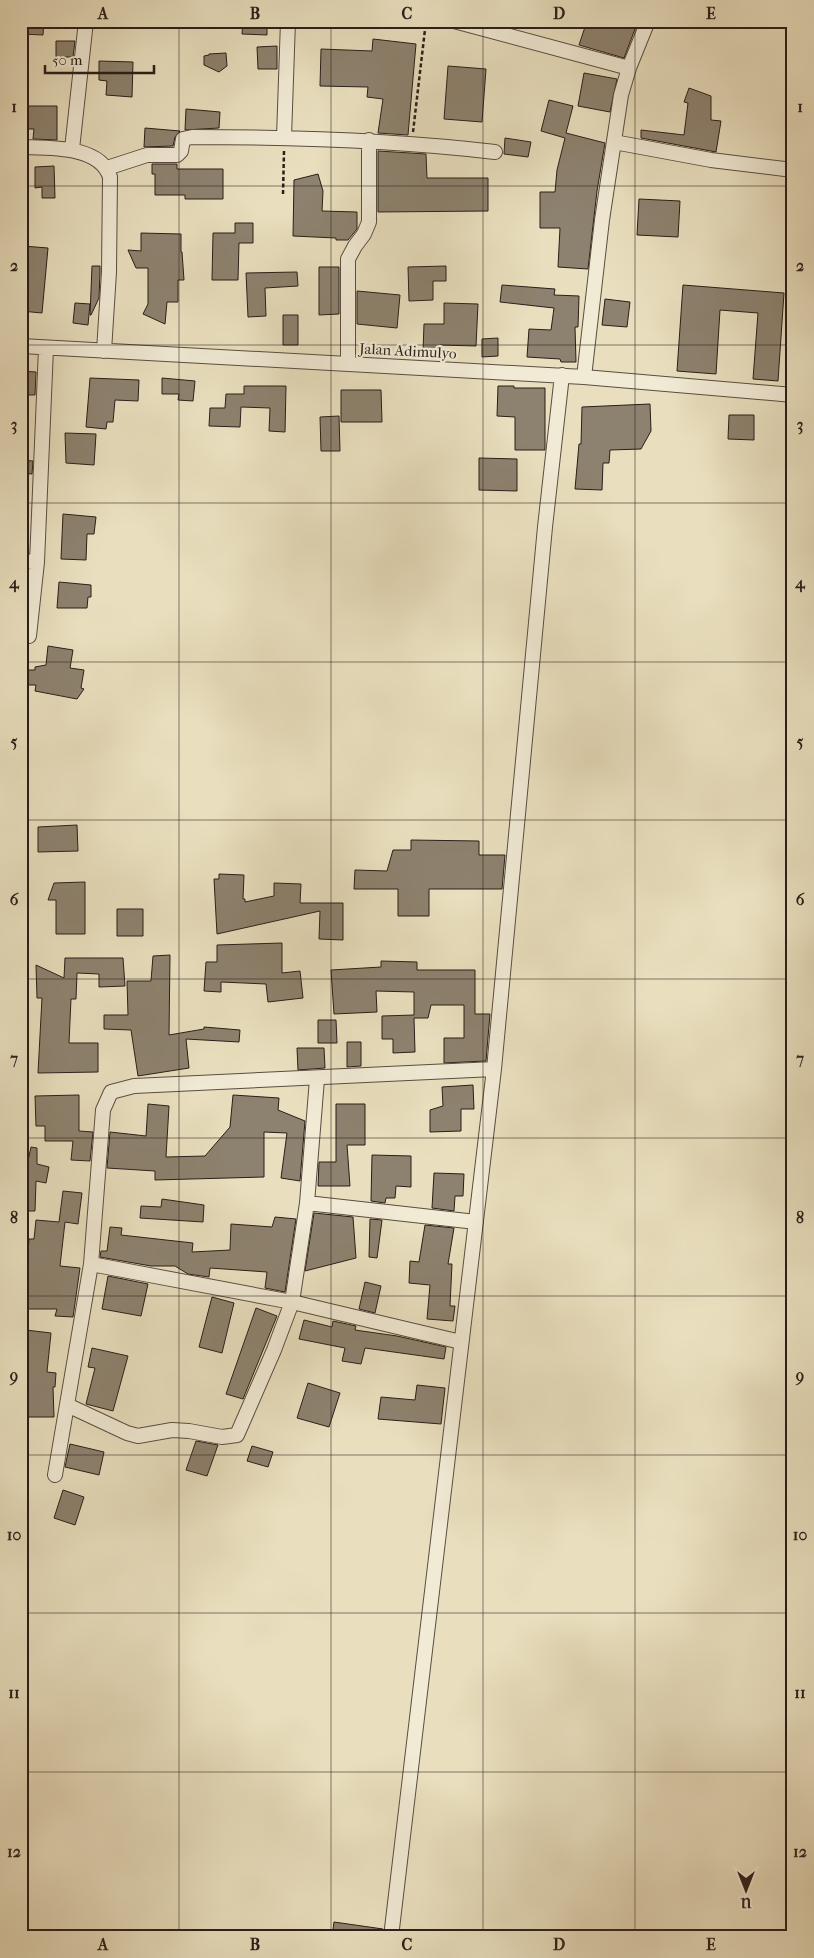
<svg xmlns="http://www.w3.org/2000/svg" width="814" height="1958" viewBox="0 0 814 1958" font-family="'IM FELL French Canon',serif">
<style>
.building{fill:#8d826f;stroke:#291e19}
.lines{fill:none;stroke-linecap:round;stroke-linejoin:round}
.minor-casing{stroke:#594e42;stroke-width:16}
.path{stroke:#291e19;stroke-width:2.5;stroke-dasharray:4 2.5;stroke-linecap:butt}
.minor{stroke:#f1ead5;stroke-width:14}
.grid{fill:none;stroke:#291e19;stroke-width:1;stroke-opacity:0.55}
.labels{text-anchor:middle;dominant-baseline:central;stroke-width:4.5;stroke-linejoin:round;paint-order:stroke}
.street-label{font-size:15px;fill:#291e19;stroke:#f1ead5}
.neatline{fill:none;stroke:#291e19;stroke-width:2}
.grid-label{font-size:16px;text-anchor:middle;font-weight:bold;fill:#291e19}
</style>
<rect width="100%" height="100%" fill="#e9dfbe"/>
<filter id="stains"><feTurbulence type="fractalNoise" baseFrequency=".004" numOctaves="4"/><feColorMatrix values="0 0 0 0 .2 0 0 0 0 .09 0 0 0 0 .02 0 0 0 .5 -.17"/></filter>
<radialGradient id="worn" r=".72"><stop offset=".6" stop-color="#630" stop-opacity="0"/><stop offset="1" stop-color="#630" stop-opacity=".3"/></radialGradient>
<path class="building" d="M 21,21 L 44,21 L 43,35 L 21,34 Z
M 243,21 L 267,21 L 267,35 L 242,34 Z
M 587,21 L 638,21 L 624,58 L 579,45 Z
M 373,39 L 416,44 L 408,135 L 378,133 L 383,99 L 367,97 L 368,87 L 320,86 L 321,49 L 372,51 Z
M 56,41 L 75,41 L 73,57 L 56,57 Z
M 277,46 L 277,69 L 258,69 L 257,47 Z
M 226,53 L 227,66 L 219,72 L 204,65 L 204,56 L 209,55 L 209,54 Z
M 99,61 L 133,62 L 132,97 L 106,95 L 107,81 L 99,80 Z
M 448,66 L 486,69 L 482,122 L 444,119 Z
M 584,73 L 617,79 L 610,112 L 578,106 Z
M 689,88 L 711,96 L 711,120 L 721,121 L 716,152 L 641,138 L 641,130 L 684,135 L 688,103 L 684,102 Z
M 549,100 L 573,106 L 566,133 L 605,143 L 597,191 L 588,269 L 558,267 L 560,228 L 540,228 L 540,192 L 555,192 L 557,170 L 565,138 L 541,131 Z
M 21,106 L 57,106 L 57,140 L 33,139 L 34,129 L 21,129 Z
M 186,109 L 220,112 L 219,128 L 185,130 Z
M 145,128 L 180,131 L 175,137 L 173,146 L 144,147 Z
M 505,138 L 531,142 L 528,157 L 504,154 Z
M 378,151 L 426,154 L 427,178 L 488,178 L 488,211 L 378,212 Z
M 152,164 L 177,164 L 177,169 L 223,169 L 223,199 L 185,199 L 185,195 L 155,195 L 155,174 L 152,174 Z
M 54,166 L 55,198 L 42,198 L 42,187 L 35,188 L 35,167 Z
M 318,174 L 323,191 L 322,211 L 357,212 L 357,229 L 348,240 L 336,240 L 336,238 L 293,236 L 294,180 Z
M 639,199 L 680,201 L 678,237 L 637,235 Z
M 235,223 L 253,223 L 253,243 L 239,243 L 238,280 L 212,280 L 213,233 L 235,233 Z
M 141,233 L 181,234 L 181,252 L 182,252 L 184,280 L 178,280 L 178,302 L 167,302 L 165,324 L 143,314 L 148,304 L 148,268 L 136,268 L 128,250 L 141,251 Z
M 23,246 L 48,248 L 42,313 L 21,311 Z
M 92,266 L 100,266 L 100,272 L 99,298 L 91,315 L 90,315 Z
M 446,266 L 446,281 L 433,281 L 433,300 L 409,301 L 408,267 Z
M 319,267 L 339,267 L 339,314 L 319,315 Z
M 297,272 L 298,286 L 265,288 L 266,316 L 248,317 L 246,273 Z
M 502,285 L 555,289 L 554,295 L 579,296 L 578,327 L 575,327 L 576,362 L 561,362 L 560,359 L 527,357 L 529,329 L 551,330 L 554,308 L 500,302 Z
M 683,285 L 784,293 L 778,381 L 753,379 L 758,313 L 720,310 L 716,374 L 677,371 Z
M 357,291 L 400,295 L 397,328 L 357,324 Z
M 605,299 L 630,302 L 627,327 L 602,325 Z
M 75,303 L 90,304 L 88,325 L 73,323 Z
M 444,303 L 478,304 L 476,346 L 440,345 L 440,353 L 423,352 L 424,324 L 444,324 Z
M 283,315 L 298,315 L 298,345 L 283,345 Z
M 498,338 L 498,356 L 482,357 L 482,339 Z
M 21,371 L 36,372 L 35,395 L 21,395 Z
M 90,378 L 139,380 L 138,401 L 115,400 L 113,422 L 107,422 L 106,429 L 86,427 Z
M 162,378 L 195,381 L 193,401 L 178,400 L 179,394 L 162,394 Z
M 244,386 L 286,386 L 285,432 L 269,431 L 270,408 L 241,407 L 240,427 L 209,426 L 210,408 L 225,408 L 226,394 L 244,394 Z
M 498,386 L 514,386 L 514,388 L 545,388 L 545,450 L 515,450 L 515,417 L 497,416 Z
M 341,390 L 381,390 L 382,422 L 341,422 Z
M 650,404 L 651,431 L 641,449 L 610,450 L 609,463 L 603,463 L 602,490 L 575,489 L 579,444 L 581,444 L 582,407 Z
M 729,415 L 754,415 L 754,440 L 728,439 Z
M 339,416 L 340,451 L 321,451 L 320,417 Z
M 65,433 L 96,434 L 94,465 L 66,463 Z
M 479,458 L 517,459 L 517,491 L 479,490 Z
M 21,460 L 33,461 L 32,474 L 21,473 Z
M 63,514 L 96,517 L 94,534 L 87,534 L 86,560 L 61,559 Z
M 59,582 L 91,585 L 91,597 L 88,597 L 87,608 L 57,608 Z
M 48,646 L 73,650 L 70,668 L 84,670 L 81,688 L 84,689 L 77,699 L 35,691 L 36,685 L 21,685 L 21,670 L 35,670 L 35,667 L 46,665 Z
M 77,825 L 78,851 L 38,852 L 38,827 Z
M 411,840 L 479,841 L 479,855 L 505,855 L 502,889 L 429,889 L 429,916 L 398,916 L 398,889 L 354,889 L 355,870 L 387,871 L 393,850 L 411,850 Z
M 219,874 L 244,875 L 243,899 L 245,899 L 245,902 L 274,896 L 274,883 L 301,884 L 300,903 L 343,903 L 343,940 L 319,939 L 320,911 L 217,934 L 214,879 L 219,879 Z
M 85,882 L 85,934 L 56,934 L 56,900 L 48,900 L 54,883 Z
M 117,909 L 143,909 L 143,936 L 117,936 Z
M 282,943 L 282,973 L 300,971 L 303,998 L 268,1002 L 266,984 L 221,982 L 221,992 L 204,991 L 206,962 L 217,962 L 217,945 Z
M 170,955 L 169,1035 L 204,1029 L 204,1027 L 240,1030 L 239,1042 L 186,1039 L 189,1068 L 138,1076 L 131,1030 L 104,1029 L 104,1015 L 128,1015 L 127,981 L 151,981 L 153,956 Z
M 65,958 L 123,958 L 125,986 L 99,987 L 99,974 L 77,973 L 76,999 L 71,999 L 69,1043 L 98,1043 L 98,1072 L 38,1073 L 42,998 L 37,998 L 36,965 L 64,978 Z
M 381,961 L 417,962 L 417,970 L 475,970 L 475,1014 L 490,1014 L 486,1061 L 444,1063 L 444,1038 L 464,1038 L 464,1005 L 431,1005 L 428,1018 L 414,1018 L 415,1052 L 393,1053 L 393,1039 L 382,1039 L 382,1016 L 414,1015 L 414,992 L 376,991 L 377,1012 L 334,1014 L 331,970 L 381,967 Z
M 318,1020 L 336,1020 L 337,1043 L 318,1043 Z
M 347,1042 L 361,1042 L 361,1066 L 347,1067 Z
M 297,1048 L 324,1048 L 325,1068 L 298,1070 Z
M 473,1085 L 474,1109 L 461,1109 L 461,1131 L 430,1132 L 430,1110 L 443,1106 L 442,1087 Z
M 79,1095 L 79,1131 L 93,1132 L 90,1161 L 71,1160 L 73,1141 L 45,1141 L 45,1126 L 36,1126 L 35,1096 Z
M 233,1095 L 279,1098 L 278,1110 L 305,1121 L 300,1181 L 281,1178 L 287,1133 L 264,1132 L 264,1177 L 155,1180 L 155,1171 L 107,1168 L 110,1132 L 146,1136 L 148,1104 L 169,1106 L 166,1157 L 205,1156 L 230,1127 Z
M 336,1104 L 365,1104 L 365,1145 L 347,1145 L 350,1186 L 318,1186 L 319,1162 L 336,1162 Z
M 31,1147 L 37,1148 L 37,1164 L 49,1167 L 46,1183 L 36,1181 L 35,1211 L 21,1211 L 21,1193 Z
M 372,1155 L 411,1156 L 411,1187 L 396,1186 L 395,1198 L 386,1198 L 385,1203 L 371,1201 Z
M 434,1173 L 464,1174 L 463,1196 L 455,1196 L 454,1211 L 432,1208 Z
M 63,1191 L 82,1193 L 78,1224 L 65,1222 L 60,1266 L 80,1268 L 73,1317 L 55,1316 L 57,1309 L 28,1309 L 27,1263 L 29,1239 L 34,1239 L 36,1220 L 59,1222 Z
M 162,1199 L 204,1205 L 203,1222 L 140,1218 L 141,1206 L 161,1207 Z
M 314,1213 L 353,1217 L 356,1258 L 305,1271 Z
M 275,1217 L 296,1219 L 285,1292 L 265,1288 L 267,1272 L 210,1268 L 209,1277 L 188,1274 L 175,1266 L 151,1266 L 100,1257 L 101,1251 L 107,1251 L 110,1227 L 122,1228 L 121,1235 L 193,1243 L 192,1252 L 230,1250 L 231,1224 L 272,1227 Z
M 370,1219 L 382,1220 L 377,1258 L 369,1257 Z
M 425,1225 L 454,1228 L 448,1264 L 452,1264 L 450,1306 L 455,1306 L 453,1321 L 427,1319 L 430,1285 L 409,1283 L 410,1261 L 419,1262 Z
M 108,1276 L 148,1284 L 141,1316 L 102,1309 Z
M 365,1282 L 381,1286 L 375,1313 L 359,1309 Z
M 212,1297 L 234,1303 L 222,1353 L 199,1347 Z
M 256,1308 L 277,1316 L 243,1399 L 226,1394 Z
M 304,1320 L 332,1327 L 333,1321 L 356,1326 L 355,1330 L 397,1336 L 446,1347 L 444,1359 L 365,1348 L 361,1364 L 342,1361 L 345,1348 L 299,1339 Z
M 26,1330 L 51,1333 L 47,1372 L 56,1373 L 55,1387 L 53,1387 L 54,1417 L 25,1417 L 25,1382 L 27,1356 L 23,1356 Z
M 92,1348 L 128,1356 L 113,1411 L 86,1404 L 95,1368 L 88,1367 Z
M 308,1383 L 340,1393 L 329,1427 L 297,1418 Z
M 417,1385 L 445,1388 L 441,1424 L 378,1419 L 381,1397 L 415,1400 Z
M 196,1441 L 218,1445 L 207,1476 L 186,1470 Z
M 70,1444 L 104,1452 L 99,1475 L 65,1467 Z
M 252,1446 L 273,1452 L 268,1467 L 247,1461 Z
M 63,1490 L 84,1497 L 75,1525 L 54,1518 Z
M 334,1922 L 383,1929 L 382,1937 L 332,1937 Z"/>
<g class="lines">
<defs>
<path id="minor" d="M 454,21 L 629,68
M 284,137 L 288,21
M 614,142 L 711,160 L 793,170
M 21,147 C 48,148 100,145 110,177 L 109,272 L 104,351
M 72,149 L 86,21
M 107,168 L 147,155 L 177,155 L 181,151 L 183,139 L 192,137 C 294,137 394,140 495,152
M 21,346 L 584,377 L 793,395
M 348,364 L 348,259 L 355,246 L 364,234 L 369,222 L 369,140
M 584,377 L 602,220 L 621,95 L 629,68 L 648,21
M 21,561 L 37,562
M 29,636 L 37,562 L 46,348
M 307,1203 L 317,1079
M 91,1264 L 292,1302 L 461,1342
M 67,1405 L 127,1433 L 138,1436 L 172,1430 L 189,1431 L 222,1437 L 237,1435 L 274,1350 L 292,1302 L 307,1203 L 476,1222
M 55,1475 L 91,1264 L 103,1110 L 111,1092 L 134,1086 L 494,1069
M 391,1937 L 494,1069 L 545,527 L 562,375"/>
</defs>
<use href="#minor" class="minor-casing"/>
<path class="path" d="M 413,132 L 426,21
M 283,194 L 284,151"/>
<use href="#minor" class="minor"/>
</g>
<path class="grid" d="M 179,21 L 179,1937M 331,21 L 331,1937M 483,21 L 483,1937M 635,21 L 635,1937M 21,186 L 793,186M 21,345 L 793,345M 21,503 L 793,503M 21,662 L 793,662M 21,820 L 793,820M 21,979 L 793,979M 21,1138 L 793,1138M 21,1296 L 793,1296M 21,1455 L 793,1455M 21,1613 L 793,1613M 21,1772 L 793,1772"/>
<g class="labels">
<g class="street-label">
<text transform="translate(408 351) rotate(3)">Jalan Adimulyo</text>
</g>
</g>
<rect width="814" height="1958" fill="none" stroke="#e9dfbe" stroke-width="55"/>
<g transform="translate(746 1890) rotate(180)" stroke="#f1ead5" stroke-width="4" paint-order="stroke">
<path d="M0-4L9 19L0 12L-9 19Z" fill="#291e19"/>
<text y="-8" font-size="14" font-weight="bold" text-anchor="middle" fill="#291e19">U</text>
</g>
<path d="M45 65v8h109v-8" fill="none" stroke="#291e19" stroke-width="2.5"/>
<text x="52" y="65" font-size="15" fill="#291e19" stroke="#f1ead5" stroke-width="4" paint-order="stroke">50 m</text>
<rect x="28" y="28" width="758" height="1902" class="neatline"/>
<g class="grid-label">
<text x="103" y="19">A</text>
<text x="255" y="19">B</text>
<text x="407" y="19">C</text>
<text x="559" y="19">D</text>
<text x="711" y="19">E</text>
<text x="14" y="112">1</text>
<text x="800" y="112">1</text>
<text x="14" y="271">2</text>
<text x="800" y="271">2</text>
<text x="14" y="430">3</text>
<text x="800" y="430">3</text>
<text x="14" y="588">4</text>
<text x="800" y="588">4</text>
<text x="14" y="747">5</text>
<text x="800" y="747">5</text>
<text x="14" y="905">6</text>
<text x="800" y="905">6</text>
<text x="14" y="1064">7</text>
<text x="800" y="1064">7</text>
<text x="14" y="1223">8</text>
<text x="800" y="1223">8</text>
<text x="14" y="1381">9</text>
<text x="800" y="1381">9</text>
<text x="14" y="1540">10</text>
<text x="800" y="1540">10</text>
<text x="14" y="1698">11</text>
<text x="800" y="1698">11</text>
<text x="14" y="1857">12</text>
<text x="800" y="1857">12</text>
<text x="103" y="1950">A</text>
<text x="255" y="1950">B</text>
<text x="407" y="1950">C</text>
<text x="559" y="1950">D</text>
<text x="711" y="1950">E</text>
</g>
<rect width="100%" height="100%" filter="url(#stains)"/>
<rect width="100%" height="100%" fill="url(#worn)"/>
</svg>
